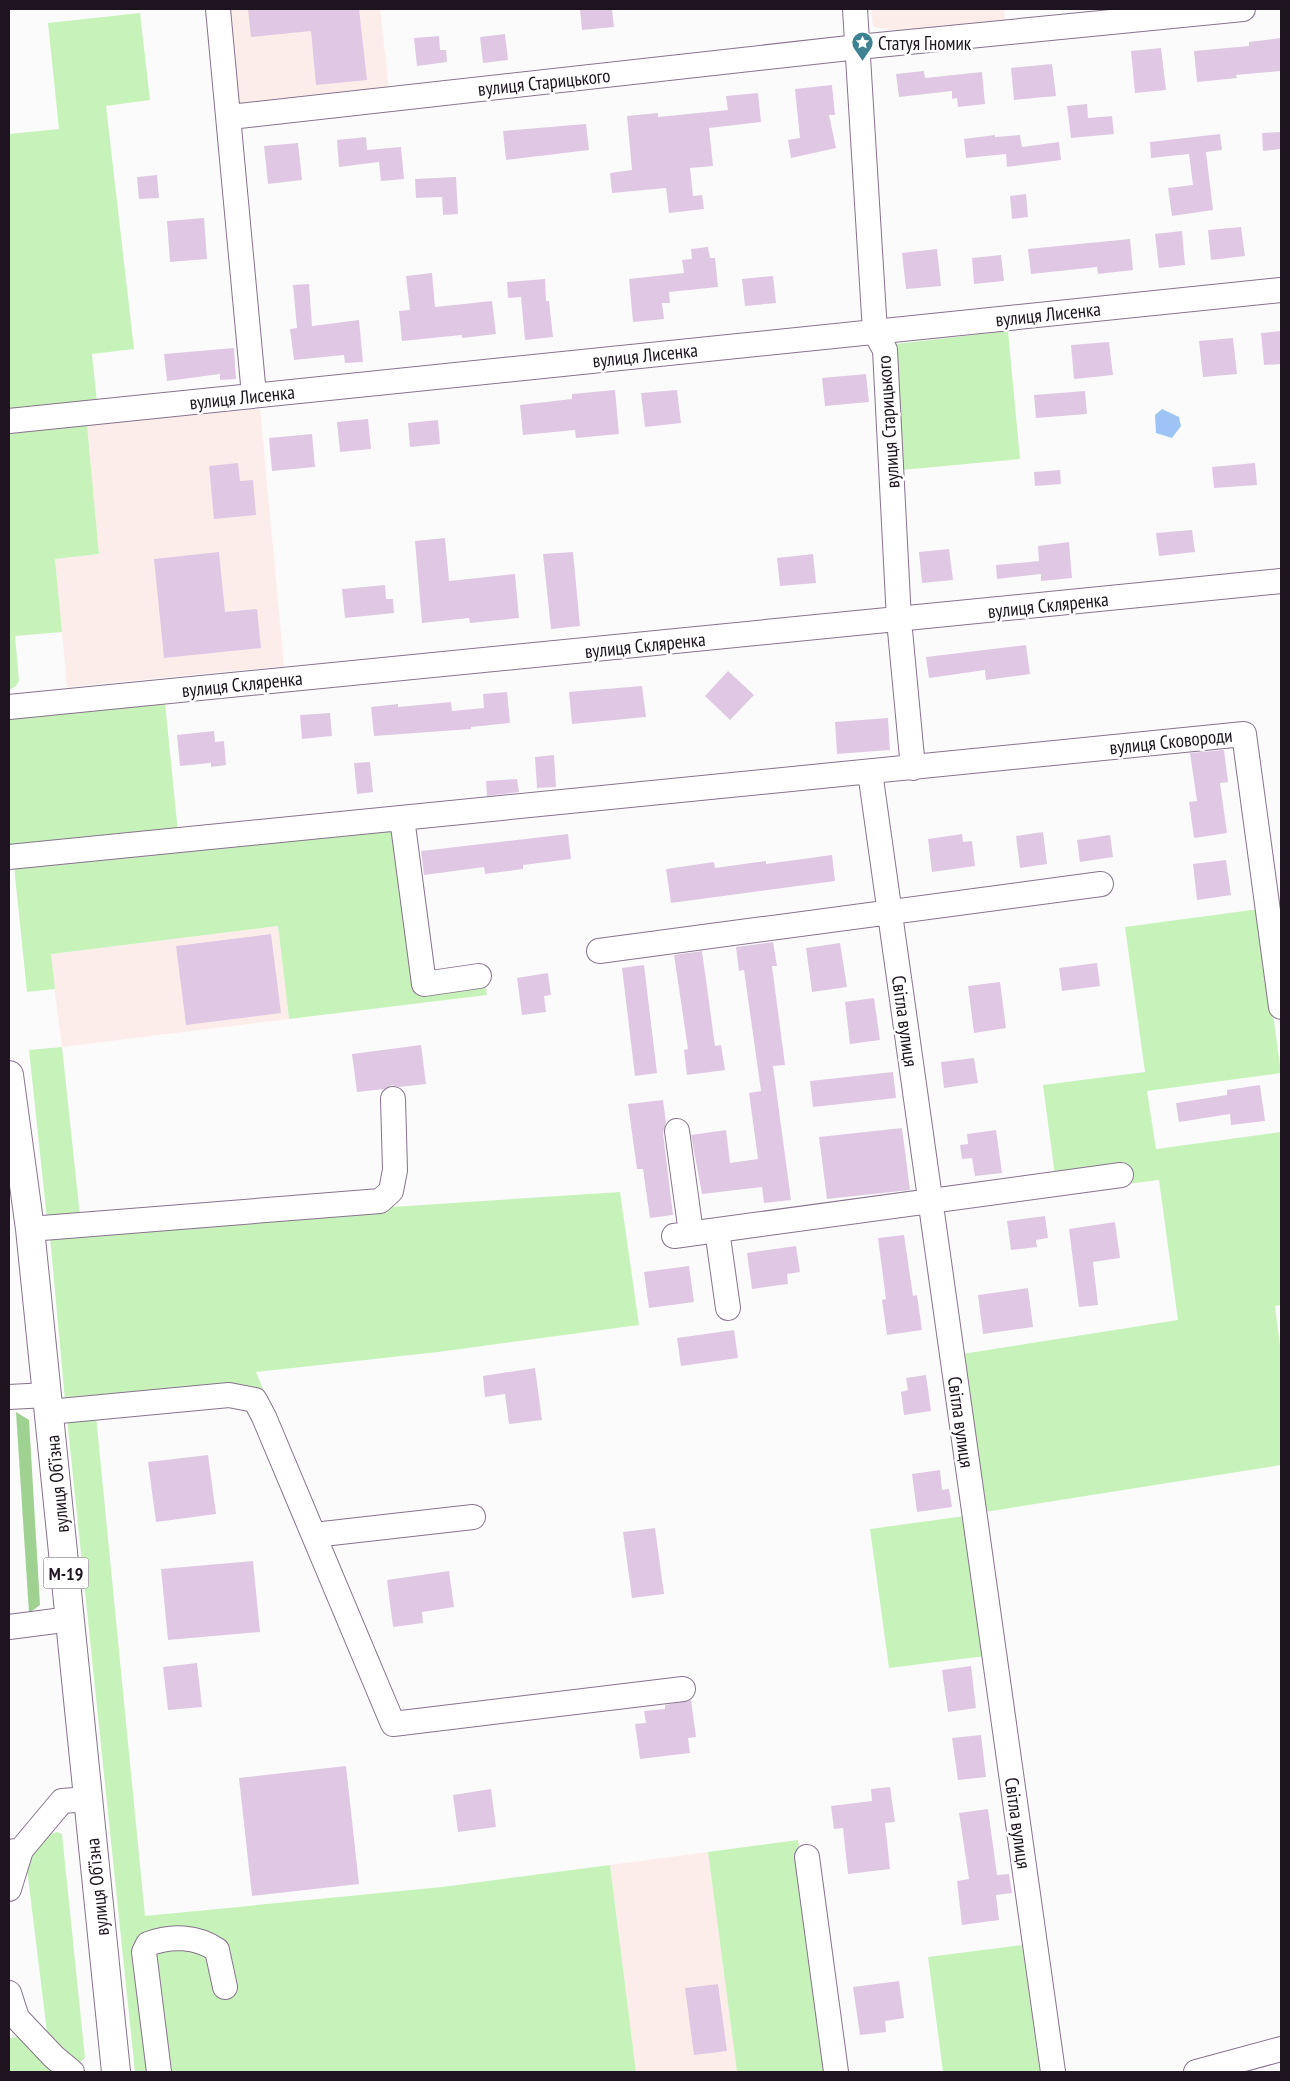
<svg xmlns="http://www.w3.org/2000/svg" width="1290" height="2081" viewBox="0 0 1290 2081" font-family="'PT Sans Narrow',sans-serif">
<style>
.industrial{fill:#fdedea}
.green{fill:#c7f3bb}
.forest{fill:#9fd191}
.water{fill:#9ec4f6}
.building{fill:#e0c8e5}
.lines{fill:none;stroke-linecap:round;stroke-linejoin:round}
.minor-casing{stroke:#88728d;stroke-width:26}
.highway-casing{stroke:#88728d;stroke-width:30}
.minor{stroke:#fff;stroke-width:24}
.highway{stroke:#fff;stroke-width:28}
.labels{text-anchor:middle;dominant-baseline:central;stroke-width:5;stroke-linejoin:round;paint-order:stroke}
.shield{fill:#fff;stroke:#615a62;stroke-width:1}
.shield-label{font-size:18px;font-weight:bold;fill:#1d141f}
.poi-label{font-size:19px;fill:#1d141f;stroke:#fff;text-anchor:start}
.street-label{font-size:19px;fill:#1d141f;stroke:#fff}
</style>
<rect width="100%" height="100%" fill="#fbfbfb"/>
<path class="industrial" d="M 226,9 L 380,9 L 389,90 L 236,106 Z
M 871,9 L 1004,9 L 1005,22 L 905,32 L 873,27 Z
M 260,409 L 284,666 L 67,687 L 55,559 L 99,554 L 87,425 Z
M 278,926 L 289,1019 L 62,1047 L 50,954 Z
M 708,1852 L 737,2072 L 636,2072 L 610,1865 Z"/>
<path class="green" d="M 140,13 L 150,100 L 106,106 L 134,349 L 92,354 L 97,402 L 9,410 L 9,134 L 59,129 L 48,23 Z
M 1008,331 L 1020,459 L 901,470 L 895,344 Z
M 87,425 L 99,554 L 55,559 L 62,632 L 15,636 L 19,681 L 15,687 L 9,690 L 9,433 Z
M 165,703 L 178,832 L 9,848 L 9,718 Z
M 398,827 L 420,991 L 485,982 L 487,995 L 289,1019 L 278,926 L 51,954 L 55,989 L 27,992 L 14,866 Z
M 1259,909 L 1281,1073 L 1147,1091 L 1156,1149 L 1281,1132 L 1281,1305 L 1275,1306 L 1281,1354 L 1281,1465 L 985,1512 L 962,1354 L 1178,1320 L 1159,1180 L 1126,1184 L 1055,1176 L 1043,1085 L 1145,1072 L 1125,927 Z
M 62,1047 L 80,1216 L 47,1219 L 29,1050 Z
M 620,1192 L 639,1325 L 438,1352 L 256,1372 L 265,1394 L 65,1400 L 50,1237 L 392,1207 Z
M 96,1416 L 145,1916 L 442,1887 L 610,1865 L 636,2072 L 135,2072 L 67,1419 Z
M 965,1516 L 985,1656 L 889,1668 L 870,1529 Z
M 57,1832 L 62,1834 L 85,2058 L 79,2063 L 72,2063 L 47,2032 L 27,1869 C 32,1853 40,1837 57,1832 Z
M 798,1840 L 828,2072 L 737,2072 L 708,1852 Z
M 1022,1945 L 1040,2072 L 943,2072 L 928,1957 Z
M 24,2036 L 61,2072 L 9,2072 L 9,2038 Z"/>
<path class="forest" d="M 16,1412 L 29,1420 L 40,1605 L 29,1613 Z"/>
<path class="water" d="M 1162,409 L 1179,417 L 1181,426 L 1172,438 L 1156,433 L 1155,415 Z"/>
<path class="building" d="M 248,9 L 359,9 L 367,80 L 316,85 L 311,31 L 251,37 Z
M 580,9 L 612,9 L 614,27 L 582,30 Z
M 505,34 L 508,60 L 483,63 L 480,37 Z
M 439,36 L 440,50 L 446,50 L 447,62 L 417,66 L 414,38 Z
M 1281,38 L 1281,71 L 1236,75 L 1237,78 L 1197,82 L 1194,51 L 1249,46 L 1249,42 Z
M 1161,48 L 1166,90 L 1135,93 L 1131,51 Z
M 1052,64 L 1056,96 L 1014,100 L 1011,68 Z
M 924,71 L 925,78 L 982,72 L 985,104 L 958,107 L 957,98 L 952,99 L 952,91 L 899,97 L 896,74 Z
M 832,85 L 835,115 L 829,115 L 836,148 L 791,158 L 788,140 L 800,138 L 795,89 Z
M 758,93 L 761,122 L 709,128 L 713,166 L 690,168 L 693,196 L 702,195 L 704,209 L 669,213 L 666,188 L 612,193 L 610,173 L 632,170 L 627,116 L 658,113 L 658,117 L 728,110 L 726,96 Z
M 1087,104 L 1088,118 L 1112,116 L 1114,134 L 1071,138 L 1067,106 Z
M 586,124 L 589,150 L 506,160 L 503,131 Z
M 1281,132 L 1281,149 L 1263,151 L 1262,133 Z
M 1220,134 L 1222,150 L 1206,152 L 1213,210 L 1172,216 L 1168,188 L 1193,185 L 1189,154 L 1151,158 L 1150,142 Z
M 995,135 L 995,137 L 1020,135 L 1022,147 L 1059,142 L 1061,160 L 1007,167 L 1006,154 L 966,158 L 964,139 Z
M 366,137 L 367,150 L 401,147 L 404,179 L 381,181 L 379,162 L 339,167 L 337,140 Z
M 298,143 L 302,180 L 268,184 L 264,146 Z
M 157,175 L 159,198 L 139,199 L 137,177 Z
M 456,177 L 458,214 L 443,215 L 442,197 L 416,198 L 415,179 Z
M 1026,194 L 1028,217 L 1012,219 L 1010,196 Z
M 204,218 L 207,259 L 170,262 L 167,221 Z
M 1241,227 L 1245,256 L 1211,260 L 1208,230 Z
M 1182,231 L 1185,265 L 1159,268 L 1155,234 Z
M 1130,239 L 1133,270 L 1098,274 L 1097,267 L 1031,274 L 1028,249 Z
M 708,247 L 710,258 L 715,258 L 718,287 L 669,292 L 670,303 L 662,303 L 664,319 L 633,322 L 629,279 L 684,273 L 682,260 L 692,259 L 691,249 Z
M 937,249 L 941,286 L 906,289 L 902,253 Z
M 1001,255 L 1004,281 L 974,284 L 972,258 Z
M 432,273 L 435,307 L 492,301 L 496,334 L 462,338 L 462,335 L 402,341 L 399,311 L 410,310 L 406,276 Z
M 773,276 L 776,303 L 745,306 L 742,279 Z
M 545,279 L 546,301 L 549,301 L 553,337 L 525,340 L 521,297 L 508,298 L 507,282 Z
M 309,284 L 312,326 L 359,320 L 363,362 L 345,363 L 344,355 L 294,360 L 290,329 L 297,328 L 293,285 Z
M 1281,331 L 1281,364 L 1264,365 L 1261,333 Z
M 1233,338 L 1237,374 L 1203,377 L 1199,341 Z
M 1109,342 L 1113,375 L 1074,379 L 1071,345 Z
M 234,348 L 236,379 L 220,380 L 220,374 L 167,381 L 164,354 Z
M 866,374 L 869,402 L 825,406 L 822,378 Z
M 615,390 L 619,434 L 576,438 L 575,430 L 523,435 L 520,405 L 572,399 L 572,394 Z
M 677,390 L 681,423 L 645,427 L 641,393 Z
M 1085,391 L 1087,414 L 1036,418 L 1034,395 Z
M 368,419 L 371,449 L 340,452 L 337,422 Z
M 438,420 L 440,444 L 410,447 L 408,423 Z
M 312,434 L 315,467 L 272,471 L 269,438 Z
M 238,463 L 240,481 L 253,480 L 256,515 L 214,519 L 209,466 Z
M 1255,463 L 1257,485 L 1214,488 L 1212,467 Z
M 1060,470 L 1061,484 L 1035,486 L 1034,472 Z
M 1192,530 L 1195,552 L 1159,556 L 1156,533 Z
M 445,538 L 449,581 L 515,574 L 519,618 L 470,623 L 469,618 L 422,623 L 415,541 Z
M 1069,542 L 1072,578 L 1041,581 L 1041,574 L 997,579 L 996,565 L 1039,561 L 1038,546 Z
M 949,549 L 953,580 L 922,583 L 919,552 Z
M 219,552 L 225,612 L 257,609 L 261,648 L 164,658 L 154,559 Z
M 573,552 L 580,626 L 551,629 L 543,554 Z
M 813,554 L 816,583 L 780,586 L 777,558 Z
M 385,585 L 386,599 L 393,599 L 394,613 L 345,618 L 342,589 Z
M 1026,645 L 1030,674 L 986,680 L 985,670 L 929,678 L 926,657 Z
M 728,671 L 754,695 L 730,720 L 705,696 Z
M 642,686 L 646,717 L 572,724 L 569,692 Z
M 507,692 L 510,723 L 471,727 L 471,729 L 374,736 L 371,707 L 398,704 L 398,707 L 451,702 L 452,711 L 484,708 L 483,694 Z
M 330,713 L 332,736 L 302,739 L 300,715 Z
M 888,718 L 890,750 L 837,754 L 835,722 Z
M 214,731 L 215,742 L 224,741 L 226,765 L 211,767 L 211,763 L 180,766 L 177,735 Z
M 1224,750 L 1228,782 L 1220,783 L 1227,833 L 1194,838 L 1189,802 L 1197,801 L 1190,753 Z
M 554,755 L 556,787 L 537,788 L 535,757 Z
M 370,762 L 373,792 L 357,794 L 354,763 Z
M 517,779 L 519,792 L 487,796 L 486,781 Z
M 1043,832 L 1047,864 L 1020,868 L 1016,836 Z
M 568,834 L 571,859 L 523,865 L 523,869 L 485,874 L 484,867 L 424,875 L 421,851 Z
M 962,834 L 963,842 L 972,841 L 975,866 L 932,872 L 928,839 Z
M 1110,835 L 1113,857 L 1080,862 L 1077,840 Z
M 832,855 L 835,881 L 671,903 L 666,869 L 714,862 L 715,868 L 766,861 L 766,864 Z
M 1226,860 L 1231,895 L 1197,900 L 1193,864 Z
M 271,934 L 281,1013 L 186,1025 L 176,946 Z
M 773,942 L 777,966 L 772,966 L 785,1065 L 773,1066 L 791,1200 L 764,1203 L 762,1187 L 702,1194 L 691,1135 L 726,1130 L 730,1163 L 758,1159 L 749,1093 L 761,1091 L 744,970 L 739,971 L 736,947 Z
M 840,943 L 847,987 L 812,992 L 806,948 Z
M 702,951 L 715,1046 L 721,1045 L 725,1070 L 687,1075 L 684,1050 L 688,1049 L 674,955 Z
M 1097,963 L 1100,986 L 1062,991 L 1059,968 Z
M 644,965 L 657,1073 L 635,1076 L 622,968 Z
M 548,973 L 551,995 L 544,996 L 546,1012 L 522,1015 L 517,978 Z
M 1000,982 L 1006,1028 L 974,1033 L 968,986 Z
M 874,998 L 880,1040 L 850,1044 L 845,1002 Z
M 421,1045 L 426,1084 L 399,1087 L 392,1085 L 384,1089 L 357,1092 L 352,1054 Z
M 974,1058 L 978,1083 L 944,1088 L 941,1062 Z
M 893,1072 L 896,1098 L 813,1107 L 810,1081 Z
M 1260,1085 L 1265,1121 L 1231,1125 L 1230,1114 L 1179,1122 L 1176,1103 L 1227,1095 L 1227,1090 Z
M 663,1100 L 666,1123 L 663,1133 L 673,1215 L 650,1218 L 643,1169 L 637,1169 L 628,1104 Z
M 902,1128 L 910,1190 L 827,1199 L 819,1137 Z
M 996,1130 L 1002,1173 L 975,1176 L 972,1158 L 962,1159 L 960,1145 L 968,1144 L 967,1134 Z
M 1045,1216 L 1048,1238 L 1036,1240 L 1037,1247 L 1011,1250 L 1007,1221 Z
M 1115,1222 L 1120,1258 L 1093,1262 L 1098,1305 L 1079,1307 L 1069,1229 Z
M 904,1235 L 913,1296 L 917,1295 L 922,1330 L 887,1335 L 882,1300 L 886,1299 L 878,1238 Z
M 796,1246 L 800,1272 L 787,1274 L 788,1284 L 752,1289 L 747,1253 Z
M 689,1266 L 694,1302 L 649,1308 L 644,1272 Z
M 1028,1288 L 1033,1327 L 983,1334 L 978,1295 Z
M 734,1330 L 738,1358 L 681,1366 L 677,1338 Z
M 535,1368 L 542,1420 L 509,1424 L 505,1394 L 485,1397 L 483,1376 Z
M 926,1375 L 931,1411 L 904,1415 L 901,1392 L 908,1390 L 906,1378 Z
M 208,1455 L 216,1514 L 156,1522 L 148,1462 Z
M 940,1470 L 942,1490 L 949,1489 L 952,1507 L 917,1512 L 912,1474 Z
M 655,1528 L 664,1594 L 632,1598 L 623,1532 Z
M 253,1561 L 260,1632 L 168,1640 L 161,1569 Z
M 449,1571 L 454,1607 L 422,1612 L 423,1623 L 393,1627 L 387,1580 Z
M 197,1663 L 202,1707 L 168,1710 L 163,1667 Z
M 971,1666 L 976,1708 L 948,1712 L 942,1670 Z
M 691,1700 L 696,1737 L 688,1738 L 690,1753 L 640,1759 L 635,1724 L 646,1723 L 644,1711 L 665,1709 L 665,1705 Z
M 981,1735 L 986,1777 L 958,1780 L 952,1738 Z
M 346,1766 L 359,1884 L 252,1896 L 239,1778 Z
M 890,1787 L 895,1822 L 885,1823 L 890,1869 L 848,1874 L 843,1828 L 834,1829 L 831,1806 L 872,1801 L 871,1789 Z
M 491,1789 L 496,1827 L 458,1832 L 453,1795 Z
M 988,1809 L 997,1875 L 1009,1874 L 1012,1893 L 996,1895 L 999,1920 L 962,1925 L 957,1881 L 969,1879 L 959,1813 Z
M 899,1981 L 904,2018 L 885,2021 L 886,2032 L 860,2035 L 853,1987 Z
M 718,1984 L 727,2051 L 694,2055 L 685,1988 Z"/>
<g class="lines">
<defs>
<path id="minor" d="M 218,9 L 254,395
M 855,9 L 875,332 L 885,350 L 899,620 L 913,768
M 230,117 L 858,47 L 1243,9
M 9,421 L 1281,290
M 9,707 L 1281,581
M 870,772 L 1053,2072
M 402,818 L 424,984 L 479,976
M 9,857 L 1244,734 L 1281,1007
M 599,951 L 1101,884
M 677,1131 L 691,1233
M 30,1229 L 380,1201 L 391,1191 L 395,1170 L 393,1099
M 717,1230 L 728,1308
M 674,1236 L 1121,1175
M 9,1397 L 47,1395
M 49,1412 L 229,1395 L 255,1400 L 264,1417 L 393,1724 L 683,1689
M 314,1535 L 473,1517
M 9,1627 L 71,1619
M 9,1852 L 21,1850 L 62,1801 L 88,1799
M 807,1857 L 836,2072
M 9,1889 L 21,1850
M 9,1993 L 17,2018 L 54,2057 L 72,2072
M 159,2072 L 144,1952 L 148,1944 C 171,1935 197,1936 217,1950 L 225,1987
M 1196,2072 L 1281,2049"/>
<path id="highway" d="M 9,1075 L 30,1229 L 116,2072"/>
</defs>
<use href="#minor" class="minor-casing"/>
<use href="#highway" class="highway-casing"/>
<use href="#minor" class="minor"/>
<use href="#highway" class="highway"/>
</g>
<defs>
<symbol id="sight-pin" viewBox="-11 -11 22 30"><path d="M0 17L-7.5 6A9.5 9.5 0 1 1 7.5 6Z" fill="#3e8291" stroke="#fff"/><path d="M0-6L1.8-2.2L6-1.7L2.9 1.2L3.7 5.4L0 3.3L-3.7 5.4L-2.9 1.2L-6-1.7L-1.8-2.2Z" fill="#fff"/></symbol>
</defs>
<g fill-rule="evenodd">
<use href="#sight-pin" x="850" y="30" width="25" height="34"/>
</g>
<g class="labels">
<rect class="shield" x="43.5" y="1557.5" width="45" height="31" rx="4"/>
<g class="shield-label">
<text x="66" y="1573">М-19</text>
</g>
<g class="poi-label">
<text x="878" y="43">Статуя Гномик</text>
</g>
<g class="street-label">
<text transform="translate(544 82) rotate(-6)">вулиця Старицького</text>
<text transform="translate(1048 314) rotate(-6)">вулиця Лисенка</text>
<text transform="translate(645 355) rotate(-6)">вулиця Лисенка</text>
<text transform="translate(242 397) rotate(-6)">вулиця Лисенка</text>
<text transform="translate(888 422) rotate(-94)">вулиця Старицького</text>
<text transform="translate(1048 605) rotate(-6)">вулиця Скляренка</text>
<text transform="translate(645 645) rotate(-6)">вулиця Скляренка</text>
<text transform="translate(242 684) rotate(-6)">вулиця Скляренка</text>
<text transform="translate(1171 741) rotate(-6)">вулиця Сковороди</text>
<text transform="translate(905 1021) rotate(82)">Світла вулиця</text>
<text transform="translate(961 1422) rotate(82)">Світла вулиця</text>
<text transform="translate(57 1484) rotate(-96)">вулиця Об’їзна</text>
<text transform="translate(1018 1823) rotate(82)">Світла вулиця</text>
<text transform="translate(97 1887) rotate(-96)">вулиця Об’їзна</text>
</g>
</g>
<rect width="1290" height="2081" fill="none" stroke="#1d141f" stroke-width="20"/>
</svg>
